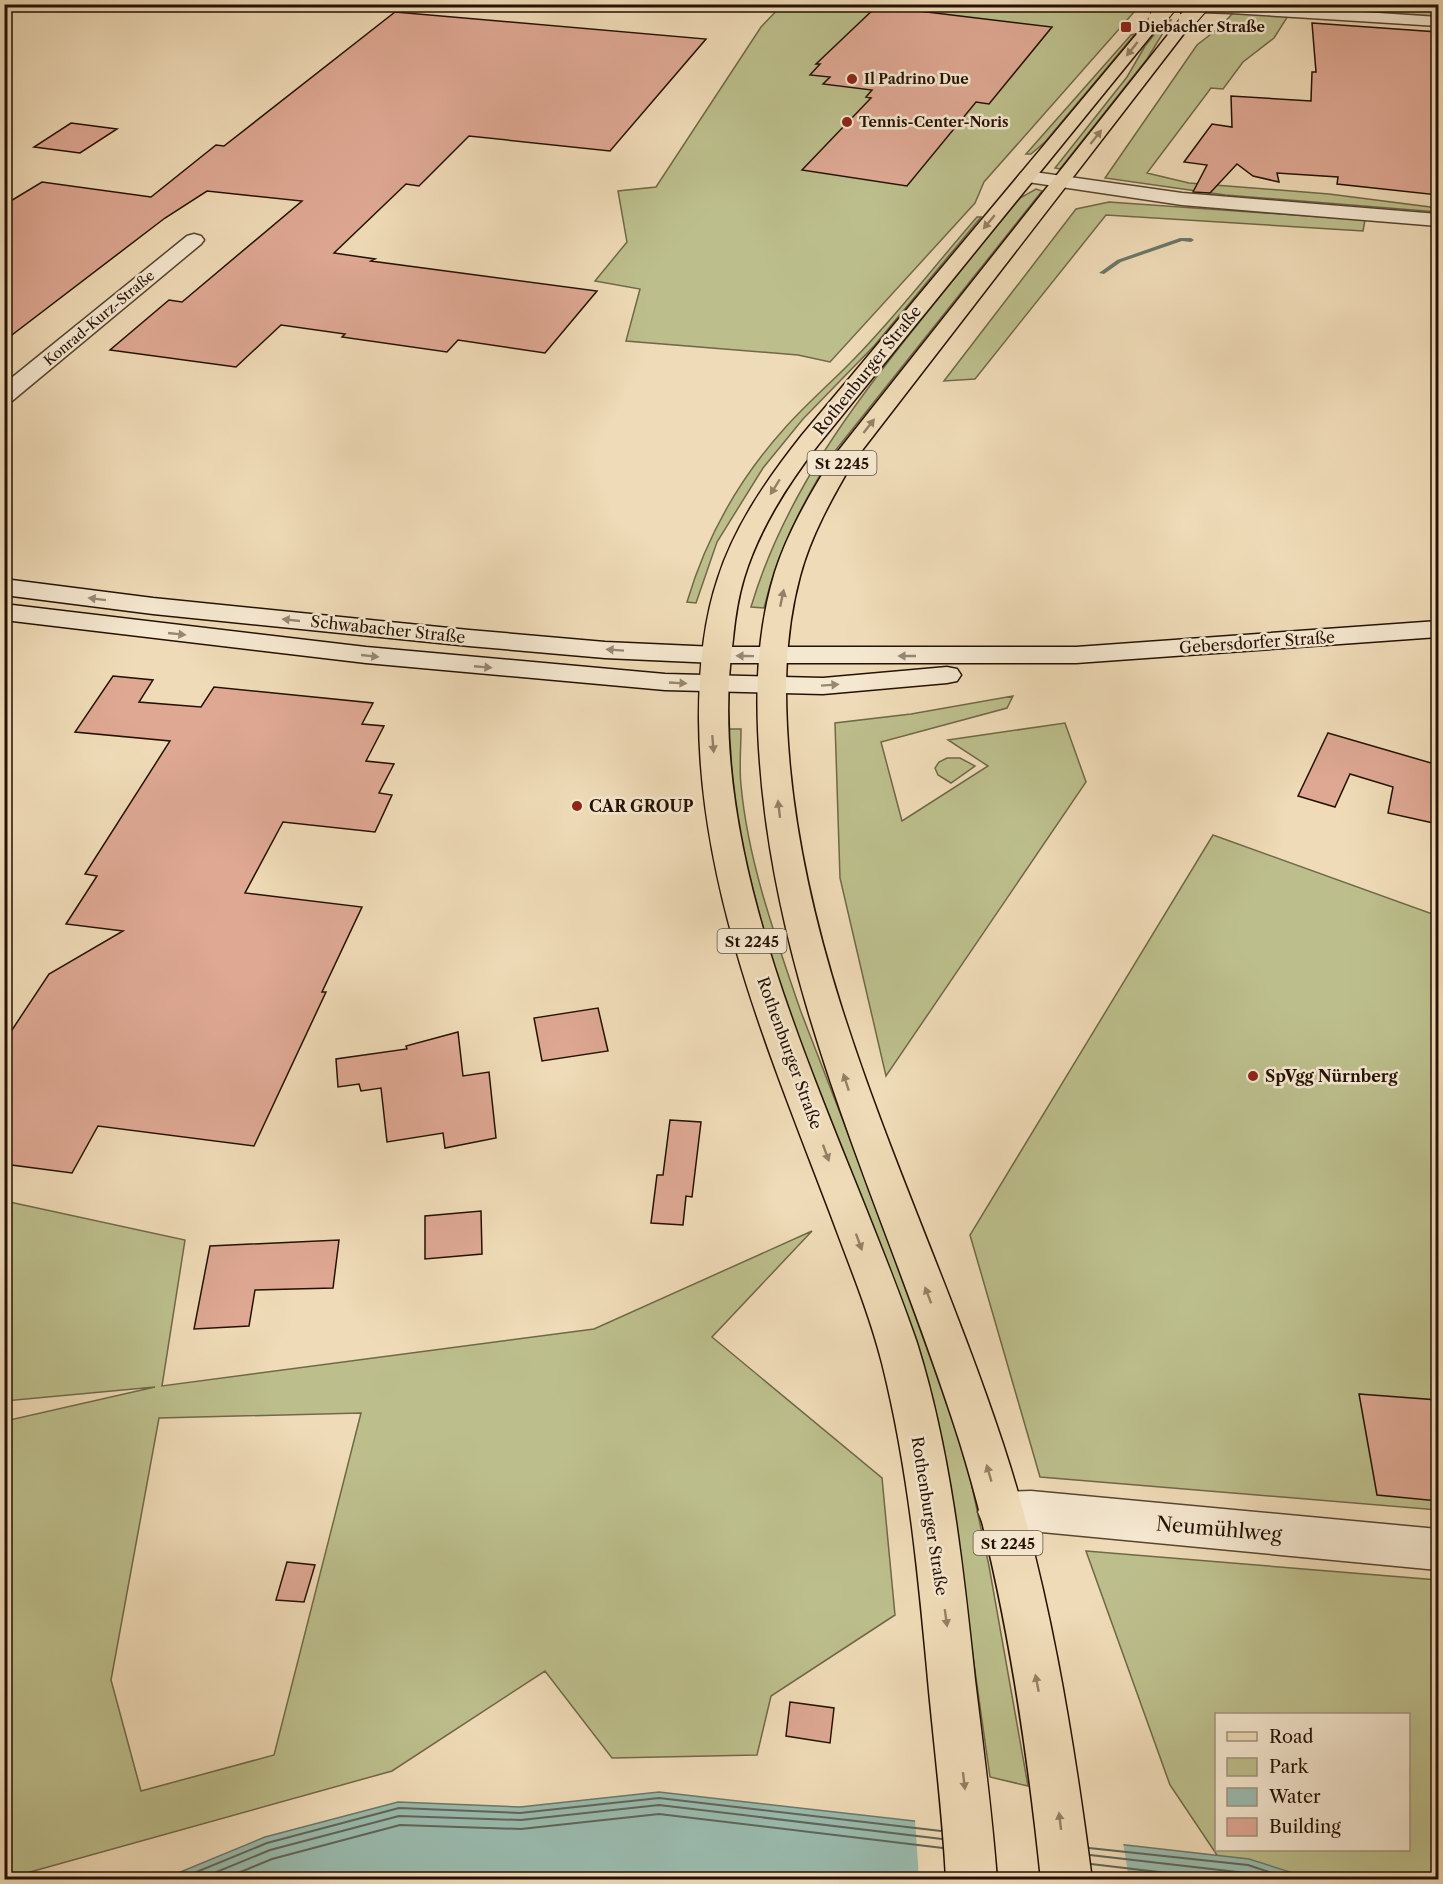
<svg xmlns="http://www.w3.org/2000/svg" width="1443" height="1884" viewBox="0 0 1443 1884" font-family="'Libre Caslon Text',serif">
<style>
.green{fill:#bcbf8c;stroke:#706848;stroke-width:1.5;fill-rule:evenodd}
.water{fill:#9abbae;stroke:#6b776a;stroke-width:1.5}
.pier{fill:#efdbb7}
.lines{fill:none;stroke-linecap:round;stroke-linejoin:round}
.shore{stroke:#606659;stroke-width:2}
.stream{fill:#6b776a;fill-rule:evenodd}
.building{fill:#dea893;stroke:#251104;stroke-width:1.5}
.street-casing{stroke:#584431;stroke-width:3}
.secondary-casing{stroke:#251104;stroke-width:3}
.primary-casing{stroke:#251104;stroke-width:3}
.street{fill:#f5e8d0;fill-rule:evenodd}
.secondary{fill:#f5e8d0;fill-rule:evenodd}
.primary{fill:#efdbb7;fill-rule:evenodd}
.primary-bridge-casing{stroke:#251104;stroke-width:19;stroke-linecap:butt}
.primary-bridge{stroke:#efdbb7;stroke-width:17}
.oneway{fill:#948066}
.oneway2{fill:#978774}
.poi-dot{fill:#8f2418;stroke:#f5e8d0;stroke-width:2}
.labels{text-anchor:middle;dominant-baseline:central;stroke-width:5;stroke-linejoin:round;paint-order:stroke}
.far-poi-label{font-size:14px;font-weight:bold;fill:#251104;stroke:#f5e8d0;text-anchor:start}
.far-street-label{font-size:14px;fill:#251104;stroke:#f5e8d0}
.shield{fill:#f5e8d0;stroke:#635241;stroke-width:1.5}
.shield-label{font-size:15px;font-weight:bold;fill:#251104}
.street-label{font-size:16px;fill:#251104;stroke:#f5e8d0}
.poi-label{font-size:16px;font-weight:bold;fill:#251104;stroke:#f5e8d0;text-anchor:start}
.near-street-label{font-size:20px;fill:#251104;stroke:#f5e8d0}
</style>
<rect width="100%" height="100%" fill="#efdbb7"/>
<filter id="stains"><feTurbulence type="fractalNoise" baseFrequency=".00333" numOctaves="4"/><feColorMatrix values="0 0 0 0 .2 0 0 0 0 .09 0 0 0 0 .02 0 0 0 .5 -.17"/></filter>
<radialGradient id="worn" r=".72"><stop offset=".6" stop-color="#630" stop-opacity="0"/><stop offset="1" stop-color="#630" stop-opacity=".3"/></radialGradient>
<path class="green" d="M 956,4 L 1135,11 L 984,182 L 975,203 L 830,362 L 798,355 L 626,341 L 640,289 L 595,281 L 627,242 L 618,191 L 656,187 L 761,27 L 782,5 Z
M 1204,5 L 1438,5 L 1438,18 Z
M 1233,13 L 1288,16 L 1274,38 L 1243,62 L 1223,89 L 1211,88 L 1147,173 L 1189,183 L 1329,194 L 1438,208 L 1438,212 L 1225,195 L 1105,178 L 1197,45 L 1220,27 Z
M 1166,20 L 1171,20 L 1147,59 L 1060,169 L 1055,168 L 1127,77 L 1145,46 Z
M 1135,34 L 1045,142 L 1031,154 L 1026,154 L 1131,35 Z
M 1036,189 L 1042,191 L 835,451 C 803,501 778,550 764,608 L 751,607 C 784,496 853,404 925,315 C 957,276 988,236 1020,198 Z
M 1109,202 L 1365,220 L 1363,231 L 1106,215 L 975,379 L 944,381 L 1076,209 Z
M 977,217 L 981,217 L 874,346 L 803,419 L 763,468 L 717,542 L 696,603 L 687,602 C 706,538 740,478 784,429 C 806,404 832,382 855,358 C 898,314 936,264 977,217 Z
M 1013,696 L 1007,708 L 881,742 L 902,821 L 988,766 L 948,740 L 1065,723 L 1086,782 L 886,1076 L 840,878 L 835,723 L 911,714 Z
M 727,729 L 741,729 C 741,748 739,767 741,785 C 748,862 776,939 801,1012 L 928,1340 L 956,1427 L 971,1482 L 989,1566 L 1028,1786 L 990,1777 L 954,1522 L 915,1343 L 789,1014 L 772,961 L 739,836 Z
M 947,758 L 960,758 L 975,766 L 951,783 L 938,775 L 935,768 L 939,762 Z
M 1213,835 L 1438,916 L 1438,1510 L 1040,1477 L 970,1235 Z
M 5,1201 L 185,1240 L 162,1386 L 594,1329 L 812,1231 L 712,1337 L 882,1478 L 895,1615 L 771,1696 L 757,1755 L 612,1758 L 545,1671 L 392,1771 L 5,1879 L 5,1421 L 155,1387 L 5,1401 ZM 361,1413 L 274,1755 L 141,1791 L 111,1680 L 159,1418 Z
M 1086,1551 L 1438,1580 L 1438,1879 L 1233,1879 L 1170,1785 ZM 1216,1714 L 1408,1714 L 1408,1850 L 1216,1850 Z"/>
<path class="water" d="M 659,1792 L 1249,1859 L 1312,1879 L 161,1880 L 265,1837 L 398,1802 L 520,1807 Z"/>
<path class="pier" d="M 915,1819 L 1123,1842 L 1129,1879 L 919,1879 Z"/>
<g class="lines">
<path class="shore" d="M 1089,1848 L 1248,1865 L 1293,1880
M 1090,1855 L 1246,1873 L 1268,1880
M 1091,1864 L 1226,1880
M 177,1880 L 267,1843 L 399,1808 L 520,1813 L 659,1798 L 941,1831
M 197,1880 L 270,1850 L 399,1816 L 521,1820 L 659,1805 L 942,1839
M 221,1880 L 272,1859 L 400,1825 L 521,1829 L 659,1814 L 943,1848"/>
<path class="stream" d="M 1180,238 L 1191,238 L 1194,240 L 1191,242 L 1182,241 L 1121,262 L 1104,274 L 1099,273 L 1117,260 Z"/>
</g>
<path class="building" d="M 877,6 L 1052,27 L 989,104 L 976,102 L 907,186 L 802,170 L 871,98 L 866,97 L 872,90 L 823,84 L 830,77 L 810,75 L 820,64 L 816,64 Z
M 395,12 L 706,39 L 610,151 L 469,136 L 419,186 L 406,184 L 334,253 L 375,259 L 371,261 L 597,291 L 545,353 L 458,340 L 447,352 L 342,337 L 345,334 L 281,325 L 236,367 L 110,350 L 169,300 L 182,302 L 302,201 L 207,191 L 165,218 L 4,341 L 4,205 L 42,182 L 151,197 L 216,145 L 224,146 Z
M 1312,23 L 1438,32 L 1438,195 L 1337,184 L 1338,177 L 1277,173 L 1279,182 L 1253,176 L 1237,164 L 1210,193 L 1193,192 L 1207,165 L 1184,162 L 1212,124 L 1232,127 L 1231,96 L 1311,101 L 1312,72 L 1316,72 Z
M 71,123 L 117,129 L 80,153 L 34,147 Z
M 113,676 L 153,680 L 139,702 L 201,707 L 214,687 L 373,703 L 362,724 L 384,726 L 366,761 L 394,764 L 379,793 L 392,795 L 375,832 L 283,822 L 245,893 L 362,907 L 322,992 L 326,992 L 254,1146 L 98,1126 L 72,1173 L 4,1164 L 4,1042 L 49,974 L 123,931 L 66,924 L 97,876 L 85,874 L 170,741 L 75,732 Z
M 1328,733 L 1438,765 L 1438,824 L 1388,813 L 1393,787 L 1350,774 L 1335,807 L 1298,796 Z
M 598,1008 L 608,1051 L 542,1061 L 534,1018 Z
M 458,1032 L 463,1076 L 489,1072 L 496,1138 L 445,1148 L 443,1133 L 387,1142 L 381,1088 L 361,1091 L 359,1084 L 338,1087 L 336,1059 L 407,1049 L 406,1046 Z
M 670,1120 L 701,1122 L 692,1197 L 686,1196 L 683,1225 L 651,1223 L 657,1175 L 663,1175 Z
M 481,1211 L 482,1254 L 425,1259 L 425,1216 Z
M 339,1240 L 333,1288 L 255,1290 L 249,1326 L 194,1329 L 210,1246 Z
M 1359,1394 L 1438,1400 L 1438,1501 L 1377,1495 Z
M 287,1562 L 315,1565 L 304,1602 L 276,1600 Z
M 790,1702 L 834,1708 L 830,1743 L 786,1736 Z"/>
<g class="lines">
<defs>
<path id="street" d="M 1018,4 L 1094,4 L 1087,9 L 1025,9 Z
M 1101,4 L 1246,4 L 1438,17 L 1438,26 L 1231,13 L 1108,9 Z
M 1027,171 L 1182,193 L 1438,214 L 1438,226 L 1182,205 L 1021,181 L 1018,177 L 1021,173 Z
M 194,234 L 201,236 L 204,240 L 201,244 L 12,401 L 4,403 L 4,384 L 187,236 Z
M 1031,1491 L 1438,1529 L 1438,1570 L 1031,1531 L 1000,1532 L 984,1526 L 978,1512 L 984,1498 L 1000,1492 Z"/>
<path id="secondary" d="M 4,579 L 153,598 L 469,630 L 605,642 L 716,647 L 1076,647 L 1438,621 L 1438,637 L 1076,663 L 716,663 L 605,658 L 469,646 L 153,614 L 4,595 Z
M 4,604 L 366,647 L 665,674 L 823,678 L 947,667 L 957,669 L 961,675 L 957,681 L 947,683 L 823,694 L 665,690 L 366,663 L 4,620 Z"/>
<path id="primary" d="M 1157,14 L 1165,19 L 1162,22 L 818,445 C 787,485 759,529 744,578 C 738,598 735,618 733,639 C 700,873 842,1125 917,1343 C 951,1452 963,1567 975,1680 C 983,1746 992,1813 997,1880 L 946,1880 C 943,1817 935,1754 929,1691 C 919,1581 909,1471 882,1363 C 869,1312 848,1262 830,1213 C 770,1055 700,891 699,719 C 699,672 703,622 718,578 C 735,525 768,478 802,435 L 1152,16 Z
M 1187,15 L 1192,17 L 1195,20 L 1192,23 L 853,462 C 832,498 811,535 800,576 C 783,639 784,703 790,768 C 813,1007 929,1219 1003,1444 C 1049,1584 1073,1734 1092,1880 L 1041,1880 C 1026,1736 1003,1581 960,1443 C 888,1215 778,1006 760,763 C 755,699 756,634 775,572 C 788,532 809,496 831,460 L 1182,17 Z"/>
</defs>
<use href="#street" class="street-casing"/>
<use href="#secondary" class="secondary-casing"/>
<use href="#primary" class="primary-casing"/>
<use href="#street" class="street"/>
<use href="#secondary" class="secondary"/>
<use href="#primary" class="primary"/>
<defs>
<path id="primary-bridge" d="M 1157,19 L 1169,4
M 1187,20 L 1201,4"/>
</defs>
<use href="#primary-bridge" class="primary-bridge-casing"/>
<use href="#primary-bridge" class="primary-bridge"/>
</g>
<defs><path id="oneway-solid" d="M-6-.8H1V-3.2L6.5 0L1 3.2V.8H-6Z" transform="scale(1.5)"/></defs>
<g class="oneway">
<use href="#oneway-solid" transform="translate(1132 49) rotate(129)"/>
<use href="#oneway-solid" transform="translate(1096 137) rotate(-52)"/>
<use href="#oneway-solid" transform="translate(989 222) rotate(130)"/>
<use href="#oneway-solid" transform="translate(869 426) rotate(-52)"/>
<use href="#oneway-solid" transform="translate(775 487) rotate(122)"/>
<use href="#oneway-solid" transform="translate(782 598) rotate(-78)"/>
<use href="#oneway-solid" transform="translate(713 744) rotate(85)"/>
<use href="#oneway-solid" transform="translate(779 809) rotate(-97)"/>
<use href="#oneway-solid" transform="translate(846 1082) rotate(-108)"/>
<use href="#oneway-solid" transform="translate(826 1153) rotate(70)"/>
<use href="#oneway-solid" transform="translate(859 1242) rotate(70)"/>
<use href="#oneway-solid" transform="translate(928 1295) rotate(-111)"/>
<use href="#oneway-solid" transform="translate(989 1473) rotate(-106)"/>
<use href="#oneway-solid" transform="translate(946 1618) rotate(82)"/>
<use href="#oneway-solid" transform="translate(1037 1683) rotate(-101)"/>
<use href="#oneway-solid" transform="translate(964 1781) rotate(83)"/>
<use href="#oneway-solid" transform="translate(1060 1821) rotate(-97)"/>
</g>
<g class="oneway2">
<use href="#oneway-solid" transform="translate(97 599) rotate(-173)"/>
<use href="#oneway-solid" transform="translate(291 620) rotate(-174)"/>
<use href="#oneway-solid" transform="translate(177 634) rotate(6)"/>
<use href="#oneway-solid" transform="translate(615 650) rotate(-176)"/>
<use href="#oneway-solid" transform="translate(370 656) rotate(6)"/>
<use href="#oneway-solid" transform="translate(745 656) rotate(-179)"/>
<use href="#oneway-solid" transform="translate(907 656) rotate(180)"/>
<use href="#oneway-solid" transform="translate(483 667) rotate(5)"/>
<use href="#oneway-solid" transform="translate(678 683) rotate(3)"/>
<use href="#oneway-solid" transform="translate(830 685) rotate(-4)"/>
</g>
<g class="poi-dot">
<rect x="1120" y="21" width="12" height="12" rx="3"/>
<circle cx="852" cy="79" r="6"/>
<circle cx="847" cy="122" r="6"/>
<circle cx="577" cy="806" r="6"/>
<circle cx="1253" cy="1076" r="6"/>
</g>
<g class="labels">
<g class="far-poi-label">
<text x="1138" y="27">Diebacher Straße</text>
<text x="864" y="79">Il Padrino Due</text>
<text x="859" y="122">Tennis-Center-Noris</text>
</g>
<g class="far-street-label">
<text transform="translate(99 318) rotate(-40)">Konrad-Kurz-Straße</text>
</g>
<g class="shield">
<rect x="807.5" y="451" width="69" height="24" rx="4.5"/>
<rect x="717.5" y="929" width="69" height="24" rx="4.5"/>
<rect x="973.5" y="1531" width="69" height="24" rx="4.5"/>
</g>
<g class="shield-label">
<text x="842" y="463">St 2245</text>
<text x="752" y="941">St 2245</text>
<text x="1008" y="1543">St 2245</text>
</g>
<g class="street-label">
<text transform="translate(867 370) rotate(-51)">Rothenburger Straße</text>
<text transform="translate(388 629) rotate(6)">Schwabacher Straße</text>
<text transform="translate(1257 642) rotate(-4)">Gebersdorfer Straße</text>
<text transform="translate(790 1053) rotate(70)">Rothenburger Straße</text>
<text transform="translate(930 1516) rotate(81)">Rothenburger Straße</text>
</g>
<g class="poi-label">
<text x="589" y="806">CAR GROUP</text>
<text x="1265" y="1076">SpVgg Nürnberg</text>
</g>
<g class="near-street-label">
<text transform="translate(1219 1529) rotate(5)">Neumühlweg</text>
</g>
</g>
<rect width="1443" height="1884" fill="none" stroke="#efdbb7" stroke-width="24"/>
<rect x="6" y="6" width="1431" height="1872" fill="none" stroke="#251104" stroke-width="3"/>
<rect x="12" y="12" width="1419" height="1860" fill="none" stroke="#251104" stroke-width="1.5"/>
<rect x="1215" y="1713" width="195" height="138" fill="#f5e8d0" stroke="#a2927e" stroke-width="1.5"/>
<rect x="1227" y="1732" width="30" height="9" fill="#efdbb7" stroke="#a2927e" stroke-width="1.5"/>
<text x="1269" y="1743" font-size="18" fill="#251104">Road</text>
<rect x="1227" y="1758" width="30" height="18" fill="#bcbf8c" stroke="#a2927e" stroke-width="1.5"/>
<text x="1269" y="1773" font-size="18" fill="#251104">Park</text>
<rect x="1227" y="1788" width="30" height="18" fill="#9abbae" stroke="#a2927e" stroke-width="1.5"/>
<text x="1269" y="1803" font-size="18" fill="#251104">Water</text>
<rect x="1227" y="1818" width="30" height="18" fill="#dea893" stroke="#a2927e" stroke-width="1.5"/>
<text x="1269" y="1833" font-size="18" fill="#251104">Building</text>
<rect width="100%" height="100%" filter="url(#stains)"/>
<rect width="100%" height="100%" fill="url(#worn)"/>
</svg>
